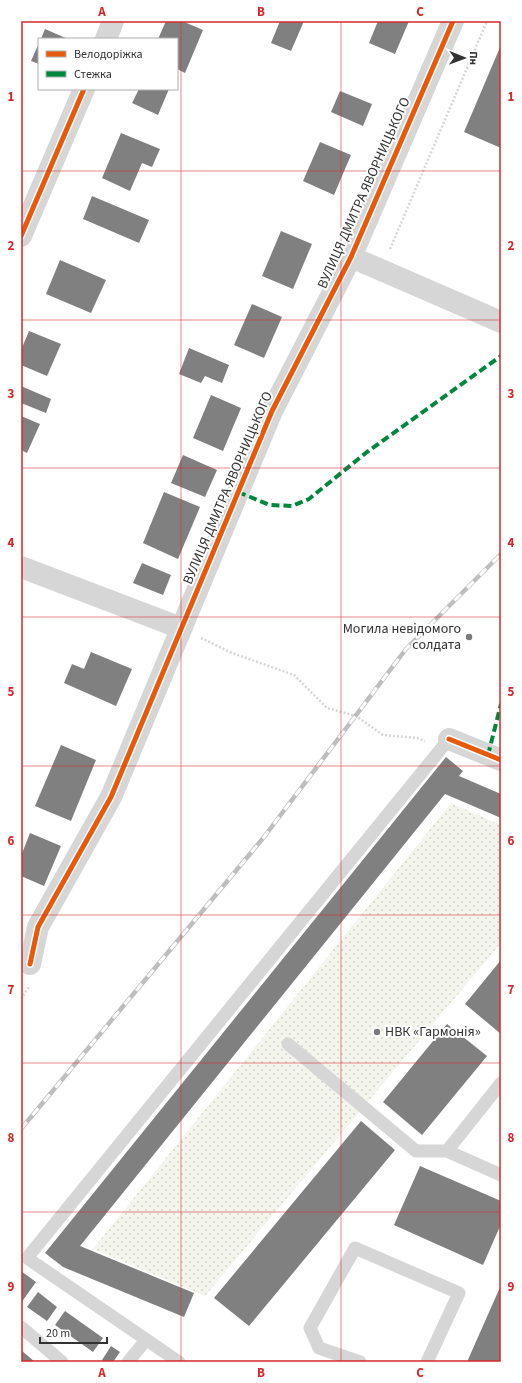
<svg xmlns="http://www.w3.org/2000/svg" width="522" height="1383" viewBox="0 0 522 1383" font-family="'Source Sans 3',sans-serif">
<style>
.grass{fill:url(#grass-dots)}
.building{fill:#808080}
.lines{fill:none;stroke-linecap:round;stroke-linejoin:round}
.path{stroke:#d6d6d6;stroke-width:2.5;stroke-dasharray:2 2;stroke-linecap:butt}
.lane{stroke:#d6d6d6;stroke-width:13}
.street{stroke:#d6d6d6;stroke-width:22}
.rail-casing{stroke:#bebebe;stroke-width:4.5}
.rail{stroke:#fff;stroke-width:3;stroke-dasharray:9;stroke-linecap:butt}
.quiet{stroke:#00873e;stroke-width:4;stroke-dasharray:8 4;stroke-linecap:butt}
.cycleway-casing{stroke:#fff;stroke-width:8}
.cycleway{stroke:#e8590c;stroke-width:5}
.grid{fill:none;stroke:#d62828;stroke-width:1;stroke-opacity:0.55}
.poi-dot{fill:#7a7a7a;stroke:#fff;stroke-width:1.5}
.labels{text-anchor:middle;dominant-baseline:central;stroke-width:4;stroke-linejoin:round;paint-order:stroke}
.street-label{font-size:14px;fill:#323232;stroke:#fff}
.poi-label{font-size:14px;fill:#323232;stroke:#fff;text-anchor:end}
.neatline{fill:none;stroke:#d62828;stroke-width:1.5}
.grid-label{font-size:13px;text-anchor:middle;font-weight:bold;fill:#d62828}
</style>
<defs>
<pattern id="grass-dots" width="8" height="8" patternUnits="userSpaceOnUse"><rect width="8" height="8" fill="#f4f5ed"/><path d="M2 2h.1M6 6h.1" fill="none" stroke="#d2d2cc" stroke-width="1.8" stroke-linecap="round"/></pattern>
</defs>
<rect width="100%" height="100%" fill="#fff"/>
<path class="grass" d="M 451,803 L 501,825 L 501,943 L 205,1296 L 93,1249 Z"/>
<path class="building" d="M 166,21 L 182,21 L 203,30 L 185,73 L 177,69 L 177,39 L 158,39 Z
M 280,21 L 304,21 L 291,51 L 271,43 Z
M 378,21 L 409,21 L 395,54 L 369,43 Z
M 45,29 L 68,39 L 41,39 Z
M 39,43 L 39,64 L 31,61 Z
M 501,45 L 501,148 L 464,132 Z
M 139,89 L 169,89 L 158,115 L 132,103 Z
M 340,91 L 372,104 L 363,126 L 331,112 Z
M 121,133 L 160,149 L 152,167 L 142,163 L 130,191 L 102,178 Z
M 320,142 L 351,155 L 334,195 L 303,181 Z
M 92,196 L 149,220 L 139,243 L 83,219 Z
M 281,231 L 312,244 L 293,289 L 262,276 Z
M 60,260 L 106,280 L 91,313 L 46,294 Z
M 252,304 L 282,317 L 264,358 L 234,345 Z
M 29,331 L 61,344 L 47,376 L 21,365 L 21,350 Z
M 189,348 L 229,365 L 222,383 L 205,376 L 201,383 L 179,374 Z
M 21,386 L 51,399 L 46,413 L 21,403 Z
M 211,395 L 241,408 L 223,451 L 193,438 Z
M 21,416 L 40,424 L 27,453 L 21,450 Z
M 183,455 L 217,470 L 205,497 L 171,483 Z
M 164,492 L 200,507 L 178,559 L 143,543 Z
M 142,563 L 171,575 L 163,595 L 133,583 Z
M 91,652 L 132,669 L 116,706 L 64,683 L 72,664 L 84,669 Z
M 61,745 L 96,760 L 71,821 L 35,806 Z
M 446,757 L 463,771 L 459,776 L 501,794 L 501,818 L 445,794 L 80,1246 L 194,1293 L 184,1317 L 63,1267 L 45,1253 Z
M 30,833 L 61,846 L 44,886 L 21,876 L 21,856 Z
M 501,960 L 501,1034 L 465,1004 Z
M 447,1024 L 487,1056 L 422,1135 L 383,1102 Z
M 361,1121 L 395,1150 L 249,1326 L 214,1298 Z
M 420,1166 L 501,1201 L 501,1224 L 483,1265 L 394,1225 Z
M 21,1271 L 36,1282 L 21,1303 Z
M 501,1285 L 501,1362 L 467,1362 Z
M 38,1292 L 57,1307 L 47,1321 L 27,1307 Z
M 65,1311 L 103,1338 L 93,1352 L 55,1325 Z
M 111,1346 L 120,1352 L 113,1362 L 104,1362 L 102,1360 Z
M 21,1350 L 35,1362 L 21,1362 Z"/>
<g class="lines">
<path class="path" d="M 390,249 L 487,21
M 201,638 L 232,653 L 294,675 L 327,708 L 356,716 L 383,735 L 417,738 L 425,741
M 21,999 L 28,988 L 29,985"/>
<path class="lane" d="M 288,1044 L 416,1151 L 447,1151
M 501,1083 L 447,1151 L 501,1175
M 21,1327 L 62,1362
M 128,1362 L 146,1340
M 179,1362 L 27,1258 L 449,739
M 360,1362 L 319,1348 L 310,1328 L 355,1248 L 459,1293 L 427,1362"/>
<path class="street" d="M 106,39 L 113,21
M 21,236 L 84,89
M 351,257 L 501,322
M 21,567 L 181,628
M 449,739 L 501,760
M 30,964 L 38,927 L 111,797 L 272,411 L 351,257 L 453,21"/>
<defs>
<path id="rail" d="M 21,1129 L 264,837 L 406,649 L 501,554"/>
</defs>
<use href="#rail" class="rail-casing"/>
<use href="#rail" class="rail"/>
<path class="quiet" d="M 238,492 L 270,505 L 292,506 L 309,499 L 367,452 L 501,356
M 488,755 L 501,704"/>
<defs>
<path id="cycleway" d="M 21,236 L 84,89
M 449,739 L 501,760
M 30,964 L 38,927 L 111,797 L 272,411 L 351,257 L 453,21"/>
</defs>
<use href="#cycleway" class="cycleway-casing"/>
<use href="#cycleway" class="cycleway"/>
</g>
<path class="grid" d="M 181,21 L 181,1362M 341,21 L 341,1362M 21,171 L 501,171M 21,320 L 501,320M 21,468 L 501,468M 21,617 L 501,617M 21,766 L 501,766M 21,915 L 501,915M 21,1063 L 501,1063M 21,1212 L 501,1212"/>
<g class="poi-dot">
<circle cx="469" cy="637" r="4"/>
<circle cx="377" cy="1032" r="4"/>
</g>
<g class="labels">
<g class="street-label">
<text transform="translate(364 193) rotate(-66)">ВУЛИЦЯ ДМИТРА ЯВОРНИЦЬКОГО</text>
<text transform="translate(228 488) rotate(-67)">ВУЛИЦЯ ДМИТРА ЯВОРНИЦЬКОГО</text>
</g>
<g class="poi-label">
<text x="461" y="629">Могила невідомого<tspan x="461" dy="16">солдата</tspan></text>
<text x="385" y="1032" text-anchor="start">НВК «Гармонія»</text>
</g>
</g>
<rect width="522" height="1383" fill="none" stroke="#ffffff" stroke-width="44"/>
<rect x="38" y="38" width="140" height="52" fill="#ffffff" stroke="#adadad"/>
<rect x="46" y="51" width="20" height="6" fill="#e8590c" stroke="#adadad"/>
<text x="74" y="58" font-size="12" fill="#323232">Велодоріжка</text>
<rect x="46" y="71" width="20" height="6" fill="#00873e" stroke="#adadad"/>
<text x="74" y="78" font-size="12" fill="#323232">Стежка</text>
<g transform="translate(464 58) rotate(91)" stroke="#ffffff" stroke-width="3" paint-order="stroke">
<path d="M0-3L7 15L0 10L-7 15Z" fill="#323232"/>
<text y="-6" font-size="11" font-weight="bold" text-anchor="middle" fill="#323232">Пн</text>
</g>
<path d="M40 1337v6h67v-6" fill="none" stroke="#323232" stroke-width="2"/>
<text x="46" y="1337" font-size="12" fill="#323232" stroke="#ffffff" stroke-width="3" paint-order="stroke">20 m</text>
<rect x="22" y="22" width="478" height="1339" class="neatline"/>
<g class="grid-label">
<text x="102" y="16">A</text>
<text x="261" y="16">B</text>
<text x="420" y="16">C</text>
<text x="11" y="101">1</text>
<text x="511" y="101">1</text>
<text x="11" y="250">2</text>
<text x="511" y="250">2</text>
<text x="11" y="398">3</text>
<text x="511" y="398">3</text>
<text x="11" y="547">4</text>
<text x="511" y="547">4</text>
<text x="11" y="696">5</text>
<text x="511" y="696">5</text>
<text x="11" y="845">6</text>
<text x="511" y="845">6</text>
<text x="11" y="994">7</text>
<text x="511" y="994">7</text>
<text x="11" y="1142">8</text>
<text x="511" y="1142">8</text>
<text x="11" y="1291">9</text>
<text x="511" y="1291">9</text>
<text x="102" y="1377">A</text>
<text x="261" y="1377">B</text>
<text x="420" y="1377">C</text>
</g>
</svg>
